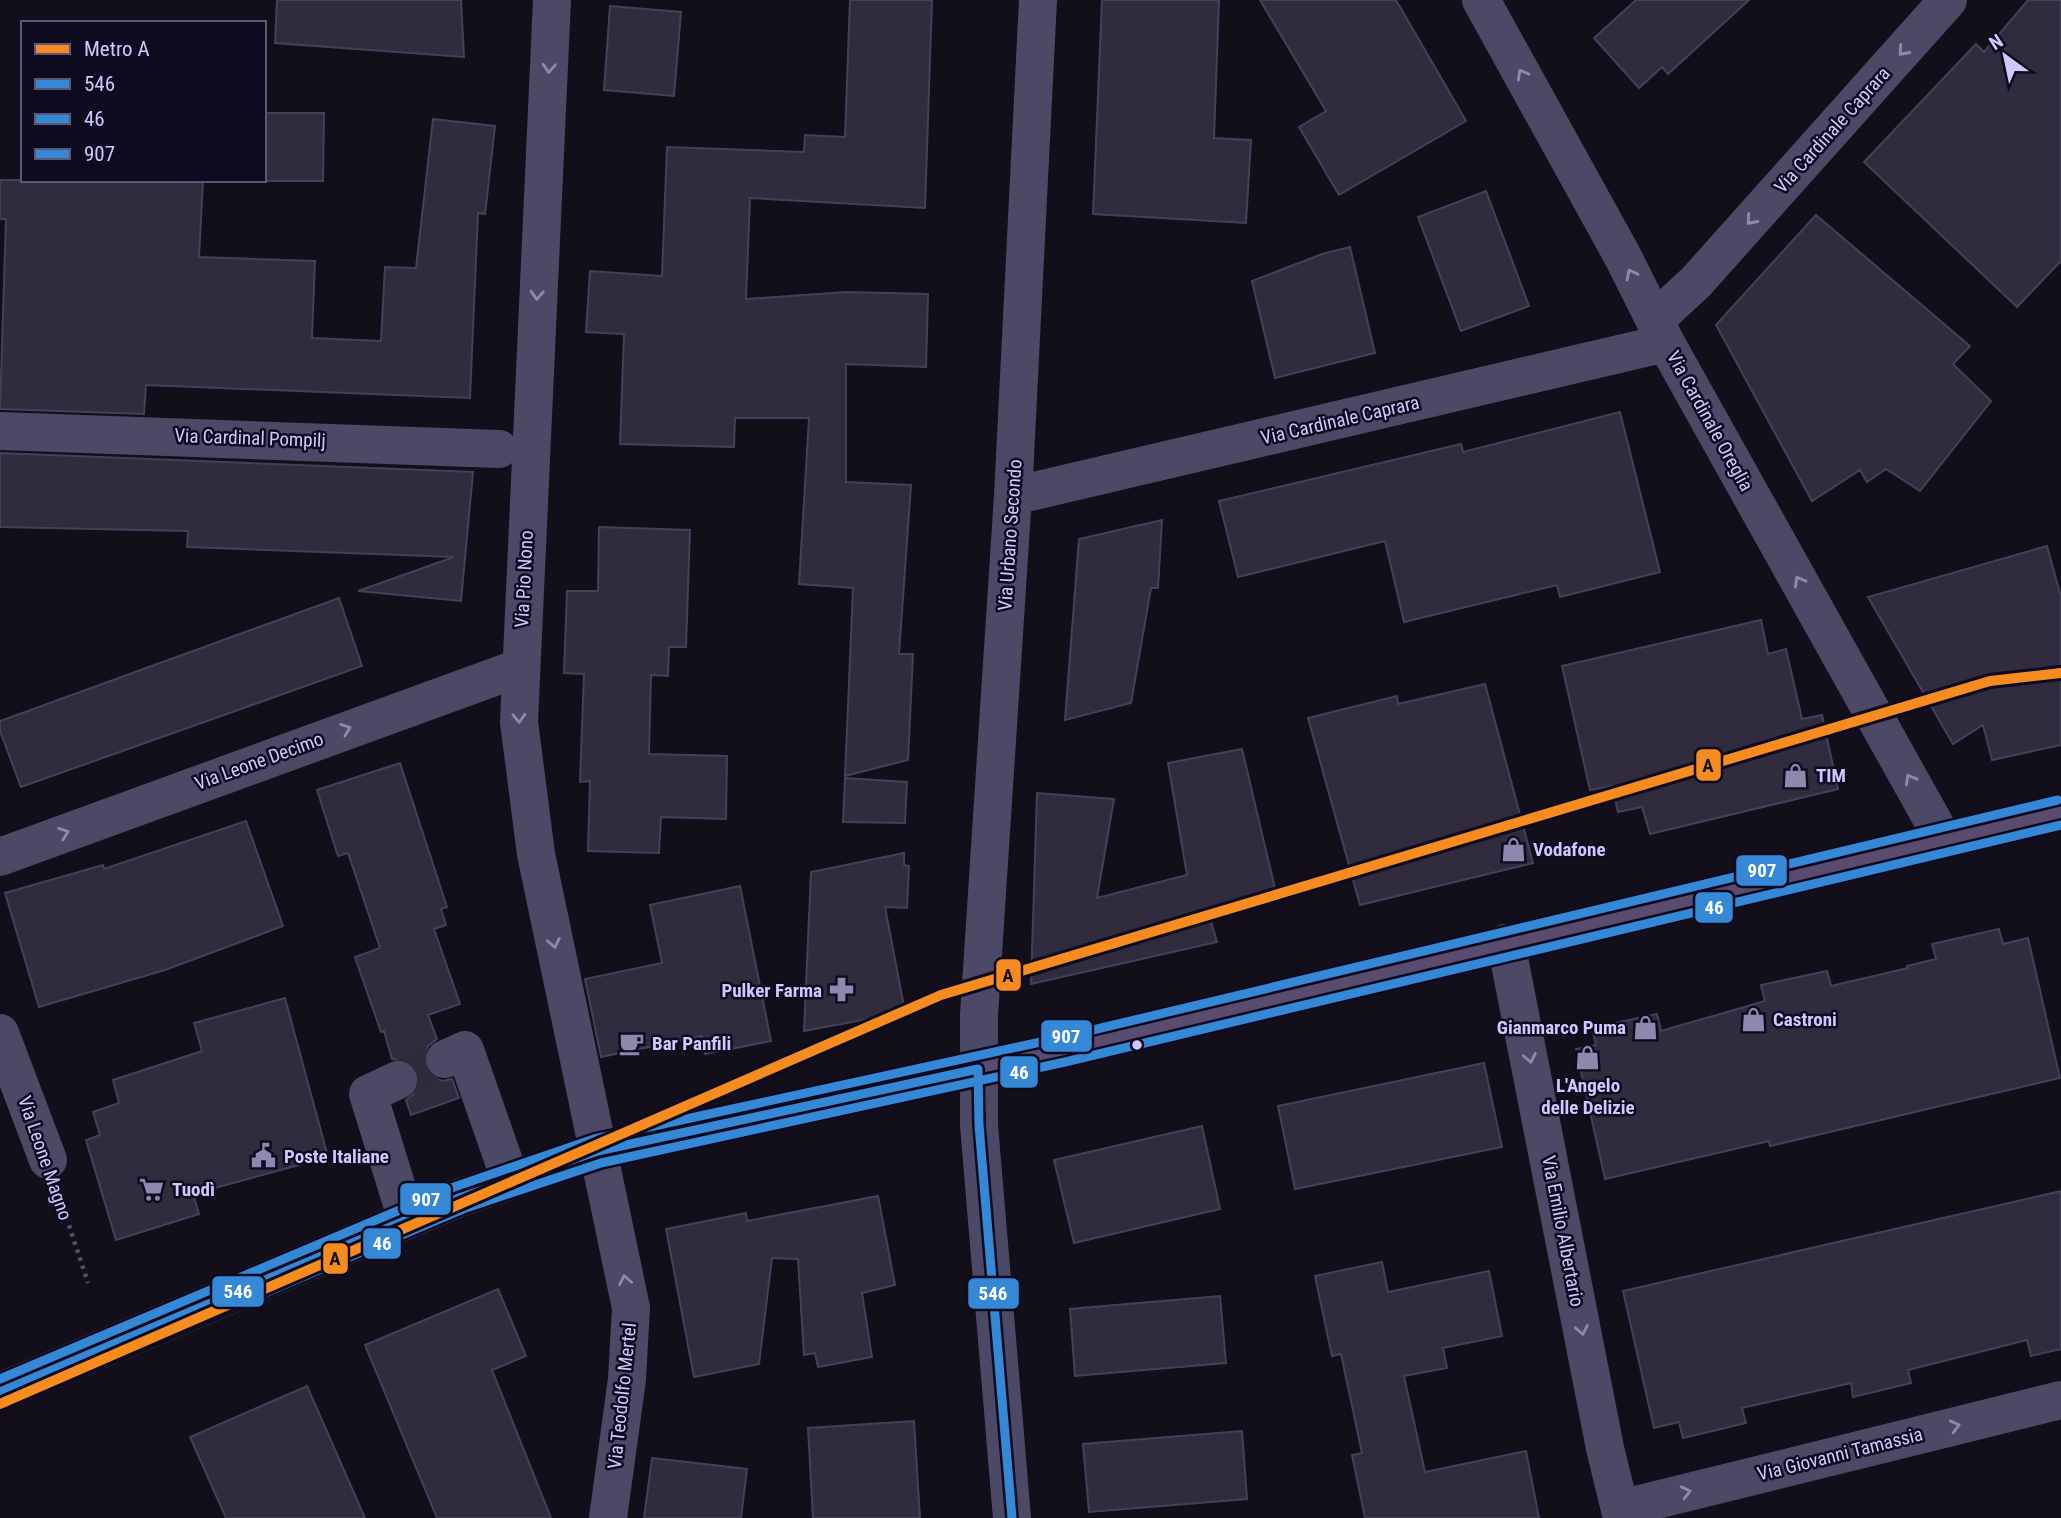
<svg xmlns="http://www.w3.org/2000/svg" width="2061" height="1518" viewBox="0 0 2061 1518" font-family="'Roboto Condensed',sans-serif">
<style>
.building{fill:#302c3e;stroke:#45405a;stroke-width:2}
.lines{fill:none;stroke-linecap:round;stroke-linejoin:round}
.minor-tunnel{stroke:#2e2b3d;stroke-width:38;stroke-dasharray:38 19;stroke-linecap:butt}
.path{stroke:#475768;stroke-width:4.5;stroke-dasharray:3.5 5;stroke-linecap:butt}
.minor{stroke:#4b4965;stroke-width:38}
.major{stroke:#594c6e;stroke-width:38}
.bus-1-casing{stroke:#0e0a20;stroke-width:14}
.bus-2-casing{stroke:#0e0a20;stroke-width:14}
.bus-3-casing{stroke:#0e0a20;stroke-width:14}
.bus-1{stroke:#3588d5;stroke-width:9}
.bus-2{stroke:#3588d5;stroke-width:9}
.bus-3{stroke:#3588d5;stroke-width:9}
.metro-1-casing{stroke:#0e0a20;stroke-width:16}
.metro-1{stroke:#f68b1f;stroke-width:10}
.oneway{stroke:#8e89b2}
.bus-dot{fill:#d0c9ff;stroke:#0e0a20;stroke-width:2.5}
.labels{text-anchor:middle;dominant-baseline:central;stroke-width:5;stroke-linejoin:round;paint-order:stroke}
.street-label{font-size:19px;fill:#d0c9ff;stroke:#0e0a20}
.poi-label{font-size:19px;font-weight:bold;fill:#d0c9ff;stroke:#0e0a20;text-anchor:start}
.line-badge{stroke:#0e0a20;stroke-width:2.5}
.badge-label{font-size:19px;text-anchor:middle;font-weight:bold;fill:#fff}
.pale-badge-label{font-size:19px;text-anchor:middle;font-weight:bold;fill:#111}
</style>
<rect width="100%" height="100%" fill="#120f1b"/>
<path class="building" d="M 277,0 L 461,0 L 464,57 L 275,43 Z
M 850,0 L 932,0 L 925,208 L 750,198 L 746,299 L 846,292 L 928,294 L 926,367 L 846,364 L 846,482 L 911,485 L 899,654 L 913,654 L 908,760 L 845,776 L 853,588 L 799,584 L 809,418 L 735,418 L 734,447 L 620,444 L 624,334 L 586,332 L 590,271 L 662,276 L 667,147 L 804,152 L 805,135 L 845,137 Z
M 1102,0 L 1219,0 L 1214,138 L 1251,140 L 1246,223 L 1093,214 Z
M 1260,0 L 1396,0 L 1466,121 L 1339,195 L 1299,127 L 1326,111 Z
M 1636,0 L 1749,0 L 1668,74 L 1662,67 L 1639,88 L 1594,38 Z
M 2028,0 L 2061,0 L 2061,261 L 2017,307 L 1864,162 L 1976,44 L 1984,52 Z
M 610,6 L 681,12 L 674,96 L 604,90 Z
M 264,113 L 324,113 L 323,181 L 264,181 Z
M 433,119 L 495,126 L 485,214 L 478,213 L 470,398 L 146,385 L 144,414 L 0,409 L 6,219 L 0,219 L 0,180 L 203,180 L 199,257 L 315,261 L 312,338 L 381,341 L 385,267 L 416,268 Z
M 1486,191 L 1529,306 L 1461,331 L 1418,217 Z
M 1816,215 L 1970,346 L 1953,364 L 1991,401 L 1920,491 L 1886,469 L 1867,482 L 1860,470 L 1812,501 L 1716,325 Z
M 1350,247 L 1375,353 L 1275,378 L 1252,281 L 1322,254 Z
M 1620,412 L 1660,572 L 1560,597 L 1557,585 L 1404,622 L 1385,541 L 1238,577 L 1219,501 L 1461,444 L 1463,452 Z
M 0,453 L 473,472 L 461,601 L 358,591 L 454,557 L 187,547 L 188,531 L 0,527 Z
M 1162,520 L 1158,588 L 1151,588 L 1131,703 L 1065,720 L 1079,539 Z
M 599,527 L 690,530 L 686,647 L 669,647 L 668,676 L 651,675 L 649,754 L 727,756 L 726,819 L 661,817 L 659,853 L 588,851 L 590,781 L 580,782 L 584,674 L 564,673 L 567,591 L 598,591 Z
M 2047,546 L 2061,597 L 2061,745 L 1992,760 L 1983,725 L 1953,744 L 1868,597 Z
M 339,598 L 362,666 L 21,787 L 0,731 L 0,721 Z
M 1761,620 L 1768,654 L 1786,649 L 1802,719 L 1822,715 L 1838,789 L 1650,834 L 1642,807 L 1618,812 L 1612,786 L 1590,790 L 1562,666 Z
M 1485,684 L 1533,863 L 1360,905 L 1308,718 L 1397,696 L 1398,704 Z
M 1242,749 L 1277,897 L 1209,915 L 1217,942 L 1031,984 L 1037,793 L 1114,799 L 1097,898 L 1187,875 L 1168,763 Z
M 400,763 L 447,907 L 441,909 L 446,925 L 434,929 L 460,1004 L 428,1015 L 437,1039 L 428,1046 L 423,1057 L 425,1067 L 432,1076 L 442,1081 L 452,1079 L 459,1098 L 411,1115 L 406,1100 L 416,1092 L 420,1083 L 418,1071 L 410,1062 L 392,1059 L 384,1031 L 381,1032 L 355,957 L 380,948 L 348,853 L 338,856 L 317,790 Z
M 845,778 L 907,782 L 905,823 L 843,822 Z
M 246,821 L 283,926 L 165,970 L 39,1007 L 5,893 L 103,865 L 104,869 Z
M 904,853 L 904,865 L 909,866 L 907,908 L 885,907 L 905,1012 L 804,1031 L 811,872 Z
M 740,886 L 771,1041 L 705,1054 L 702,1036 L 601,1057 L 585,979 L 662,963 L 650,905 Z
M 1999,929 L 2003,944 L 2028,938 L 2060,1078 L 1770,1146 L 1769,1141 L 1605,1179 L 1576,1049 L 1596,1045 L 1592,1028 L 1657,1014 L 1661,1031 L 1765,1001 L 1761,985 L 1827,971 L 1831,986 L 1908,968 L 1907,966 L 1936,959 L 1932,944 Z
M 285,998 L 328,1157 L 193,1194 L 199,1214 L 116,1240 L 86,1140 L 100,1135 L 93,1112 L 119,1103 L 113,1080 L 202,1051 L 194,1023 Z
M 1484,1063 L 1502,1147 L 1295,1189 L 1278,1106 Z
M 1202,1126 L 1220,1209 L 1074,1243 L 1054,1160 Z
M 2061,1191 L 2061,1349 L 2031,1356 L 2027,1340 L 1908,1370 L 1911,1383 L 1853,1397 L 1851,1383 L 1742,1408 L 1746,1423 L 1683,1438 L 1679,1422 L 1654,1428 L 1623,1291 Z
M 878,1196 L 895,1285 L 862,1293 L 872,1357 L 818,1367 L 815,1353 L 804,1355 L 798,1259 L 772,1258 L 759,1364 L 694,1377 L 666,1229 L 746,1213 L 747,1221 Z
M 1382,1262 L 1388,1292 L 1489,1271 L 1502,1336 L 1443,1348 L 1447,1368 L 1404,1376 L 1425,1472 L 1526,1451 L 1539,1518 L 1365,1518 L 1352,1455 L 1362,1453 L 1341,1354 L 1332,1356 L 1315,1276 Z
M 498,1289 L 526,1356 L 492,1370 L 551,1518 L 437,1518 L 365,1345 Z
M 1220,1296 L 1226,1363 L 1075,1376 L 1070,1309 Z
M 307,1386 L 365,1518 L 226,1518 L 190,1437 Z
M 914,1421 L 920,1518 L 813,1518 L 808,1428 Z
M 1242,1431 L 1247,1499 L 1089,1512 L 1083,1444 Z
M 652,1458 L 747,1469 L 741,1518 L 644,1518 Z"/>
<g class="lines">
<path class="minor-tunnel" d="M 398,1080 L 445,1059"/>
<path class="path" d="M 61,1201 L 88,1283"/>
<path class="minor" d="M 552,0 L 519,722 L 536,854 L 631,1308 L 627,1379 L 608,1518
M 1481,0 L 1623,257 L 1666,343 L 1943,839
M 1655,320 L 1696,282 L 1948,0
M 0,431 L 499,449
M 1013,496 L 1666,343
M 0,857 L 519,668
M 1506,943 L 1605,1448 L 1622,1518
M 0,1033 L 48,1160
M 445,1059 L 465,1050 L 510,1179
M 398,1080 L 368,1094 L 407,1220
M 1620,1509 L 2061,1400
M 1012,1518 L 979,1125 L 979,1015 L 1013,496 L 1038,0"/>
<path class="major" d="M 0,1392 L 459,1198 L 598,1151 L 1062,1050 L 2061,812"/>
<defs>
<path id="bus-1" d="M 978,1069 L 979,1125 L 1012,1518
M 0,1392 L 459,1198 L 598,1151 L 978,1069"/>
<path id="bus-2" d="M 5,1403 L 463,1209 L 601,1163 L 1065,1062 L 2061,825"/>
<path id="bus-3" d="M 0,1379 L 454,1187 L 594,1139 L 1059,1038 L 2058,800"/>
</defs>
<use href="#bus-1" class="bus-1-casing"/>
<use href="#bus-2" class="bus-2-casing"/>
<use href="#bus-3" class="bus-3-casing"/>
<use href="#bus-1" class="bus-1"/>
<use href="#bus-2" class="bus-2"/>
<use href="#bus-3" class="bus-3"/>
<defs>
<path id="metro-1" d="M 0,1404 L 941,995 L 1990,681 L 2061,673"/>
</defs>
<use href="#metro-1" class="metro-1-casing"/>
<use href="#metro-1" class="metro-1"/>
</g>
<defs><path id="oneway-chevron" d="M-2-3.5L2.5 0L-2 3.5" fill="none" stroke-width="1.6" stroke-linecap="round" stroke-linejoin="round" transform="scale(1.75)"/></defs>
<g class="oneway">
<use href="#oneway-chevron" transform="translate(1903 51) rotate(132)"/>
<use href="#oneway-chevron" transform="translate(549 68) rotate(93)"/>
<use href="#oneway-chevron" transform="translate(1522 74) rotate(-119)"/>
<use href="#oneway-chevron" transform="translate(1751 220) rotate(132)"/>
<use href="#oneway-chevron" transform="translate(1631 274) rotate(-117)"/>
<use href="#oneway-chevron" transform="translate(537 295) rotate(93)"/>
<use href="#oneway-chevron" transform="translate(1799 581) rotate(-119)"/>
<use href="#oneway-chevron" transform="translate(519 718) rotate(88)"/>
<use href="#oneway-chevron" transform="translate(346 729) rotate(-20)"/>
<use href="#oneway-chevron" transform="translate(1910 779) rotate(-119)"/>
<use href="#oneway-chevron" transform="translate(64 833) rotate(-20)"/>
<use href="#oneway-chevron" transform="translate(554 943) rotate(79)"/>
<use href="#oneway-chevron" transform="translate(1530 1058) rotate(79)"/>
<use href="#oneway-chevron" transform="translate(625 1280) rotate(-101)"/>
<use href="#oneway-chevron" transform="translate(1582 1330) rotate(79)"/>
<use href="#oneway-chevron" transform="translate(1955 1426) rotate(-14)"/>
<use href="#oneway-chevron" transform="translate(1686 1492) rotate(-14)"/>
</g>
<defs>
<symbol id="shop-bare" viewBox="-9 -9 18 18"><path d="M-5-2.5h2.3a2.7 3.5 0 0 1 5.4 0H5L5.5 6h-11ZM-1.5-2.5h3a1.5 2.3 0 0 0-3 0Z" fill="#8e88af" stroke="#0e0a20" stroke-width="2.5" paint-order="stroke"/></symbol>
<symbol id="pharmacy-bare" viewBox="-9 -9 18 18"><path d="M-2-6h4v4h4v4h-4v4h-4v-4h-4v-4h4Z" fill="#8e88af" stroke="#0e0a20" stroke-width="2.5" paint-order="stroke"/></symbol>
<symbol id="cafe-bare" viewBox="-9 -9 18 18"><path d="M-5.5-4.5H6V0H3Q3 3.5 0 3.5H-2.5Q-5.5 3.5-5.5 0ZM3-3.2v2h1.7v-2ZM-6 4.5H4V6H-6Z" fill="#8e88af" stroke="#0e0a20" stroke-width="2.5" paint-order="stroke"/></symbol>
<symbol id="civic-bare" viewBox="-9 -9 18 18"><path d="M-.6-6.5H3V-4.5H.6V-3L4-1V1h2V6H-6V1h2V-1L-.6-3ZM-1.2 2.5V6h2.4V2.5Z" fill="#8e88af" stroke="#0e0a20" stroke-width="2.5" paint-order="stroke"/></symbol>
<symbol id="supermarket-bare" viewBox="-9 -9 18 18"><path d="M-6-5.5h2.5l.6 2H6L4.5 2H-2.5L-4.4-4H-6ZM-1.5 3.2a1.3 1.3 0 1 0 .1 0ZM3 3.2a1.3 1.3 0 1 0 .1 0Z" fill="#8e88af" stroke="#0e0a20" stroke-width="2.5" paint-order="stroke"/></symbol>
</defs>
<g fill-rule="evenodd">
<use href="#shop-bare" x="1778" y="758" width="35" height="35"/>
<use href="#shop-bare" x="1496" y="832" width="35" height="35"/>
<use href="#pharmacy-bare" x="824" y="972" width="35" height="35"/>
<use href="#shop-bare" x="1736" y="1002" width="35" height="35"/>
<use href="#shop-bare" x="1628" y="1010" width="35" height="35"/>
<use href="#cafe-bare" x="614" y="1026" width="35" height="35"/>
<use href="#shop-bare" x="1570" y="1040" width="35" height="35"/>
<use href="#civic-bare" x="246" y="1138" width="35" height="35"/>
<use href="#supermarket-bare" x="134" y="1172" width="35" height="35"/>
</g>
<circle class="bus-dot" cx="1137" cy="1045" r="6"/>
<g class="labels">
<g class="street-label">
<text transform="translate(1832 130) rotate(-48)">Via Cardinale Caprara</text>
<text transform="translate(1340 420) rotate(-13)">Via Cardinale Caprara</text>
<text transform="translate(1710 421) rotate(61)">Via Cardinale Oreglia</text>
<text transform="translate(250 438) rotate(2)">Via Cardinal Pompilj</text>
<text transform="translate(1010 535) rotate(-86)">Via Urbano Secondo</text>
<text transform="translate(524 579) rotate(-87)">Via Pio Nono</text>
<text transform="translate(259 761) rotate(-20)">Via Leone Decimo</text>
<text transform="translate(45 1158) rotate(71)">Via Leone Magno</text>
<text transform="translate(1563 1231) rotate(79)">Via Emilio Albertario</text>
<text transform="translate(622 1396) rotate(-84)">Via Teodolfo Mertel</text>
<text transform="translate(1840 1454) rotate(-14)">Via Giovanni Tamassia</text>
</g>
<g class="poi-label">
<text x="1816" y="775">TIM</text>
<text x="1533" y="849">Vodafone</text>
<text x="822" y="990" text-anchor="end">Pulker Farma</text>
<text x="1773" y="1019">Castroni</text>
<text x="1626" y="1027" text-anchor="end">Gianmarco Puma</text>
<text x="652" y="1043">Bar Panfili</text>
<text x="1588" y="1085" text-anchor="middle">L'Angelo<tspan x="1588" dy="22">delle Delizie</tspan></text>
<text x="284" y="1156">Poste Italiane</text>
<text x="172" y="1189">Tuodì</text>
</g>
</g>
<g class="line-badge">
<rect x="1695" y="748" width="27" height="34" rx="7" fill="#f68b1f"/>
<rect x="1735" y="854" width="53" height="33" rx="7" fill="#3588d5"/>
<rect x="1694" y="891" width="40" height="33" rx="7" fill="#3588d5"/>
<rect x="995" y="958" width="27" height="34" rx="7" fill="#f68b1f"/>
<rect x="1040" y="1019" width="53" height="34" rx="7" fill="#3588d5"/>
<rect x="999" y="1055" width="40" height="34" rx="7" fill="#3588d5"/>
<rect x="399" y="1182" width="53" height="34" rx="7" fill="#3588d5"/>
<rect x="362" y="1227" width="40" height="33" rx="7" fill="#3588d5"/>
<rect x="322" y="1242" width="27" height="33" rx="7" fill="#f68b1f"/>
<rect x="211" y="1275" width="54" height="33" rx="7" fill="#3588d5"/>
<rect x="967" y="1277" width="53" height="33" rx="7" fill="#3588d5"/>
</g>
<g class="badge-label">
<text x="1762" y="877">907</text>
<text x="1714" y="914">46</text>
<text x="1066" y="1043">907</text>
<text x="1019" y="1079">46</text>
<text x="426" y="1206">907</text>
<text x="382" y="1250">46</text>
<text x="238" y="1298">546</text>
<text x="993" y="1300">546</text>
</g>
<g class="pale-badge-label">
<text x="1708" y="772">A</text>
<text x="1008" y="982">A</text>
<text x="335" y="1265">A</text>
</g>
<rect x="21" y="21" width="245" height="161" fill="#0e0a20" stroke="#5c5679" stroke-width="2"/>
<rect x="35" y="44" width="35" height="10" fill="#f68b1f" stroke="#5c5679" stroke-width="2"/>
<text x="84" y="56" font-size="21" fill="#d0c9ff">Metro A</text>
<rect x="35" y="79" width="35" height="10" fill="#3588d5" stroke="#5c5679" stroke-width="2"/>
<text x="84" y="91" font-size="21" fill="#d0c9ff">546</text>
<rect x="35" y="114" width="35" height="10" fill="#3588d5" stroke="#5c5679" stroke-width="2"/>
<text x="84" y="126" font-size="21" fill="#d0c9ff">46</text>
<rect x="35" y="149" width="35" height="10" fill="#3588d5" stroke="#5c5679" stroke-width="2"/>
<text x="84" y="161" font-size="21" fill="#d0c9ff">907</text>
<g transform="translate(2005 56) rotate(327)" stroke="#0e0a20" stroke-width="5" paint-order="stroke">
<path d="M0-5L12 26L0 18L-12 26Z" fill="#d0c9ff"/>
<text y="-10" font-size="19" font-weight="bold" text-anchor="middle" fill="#d0c9ff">N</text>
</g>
</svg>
